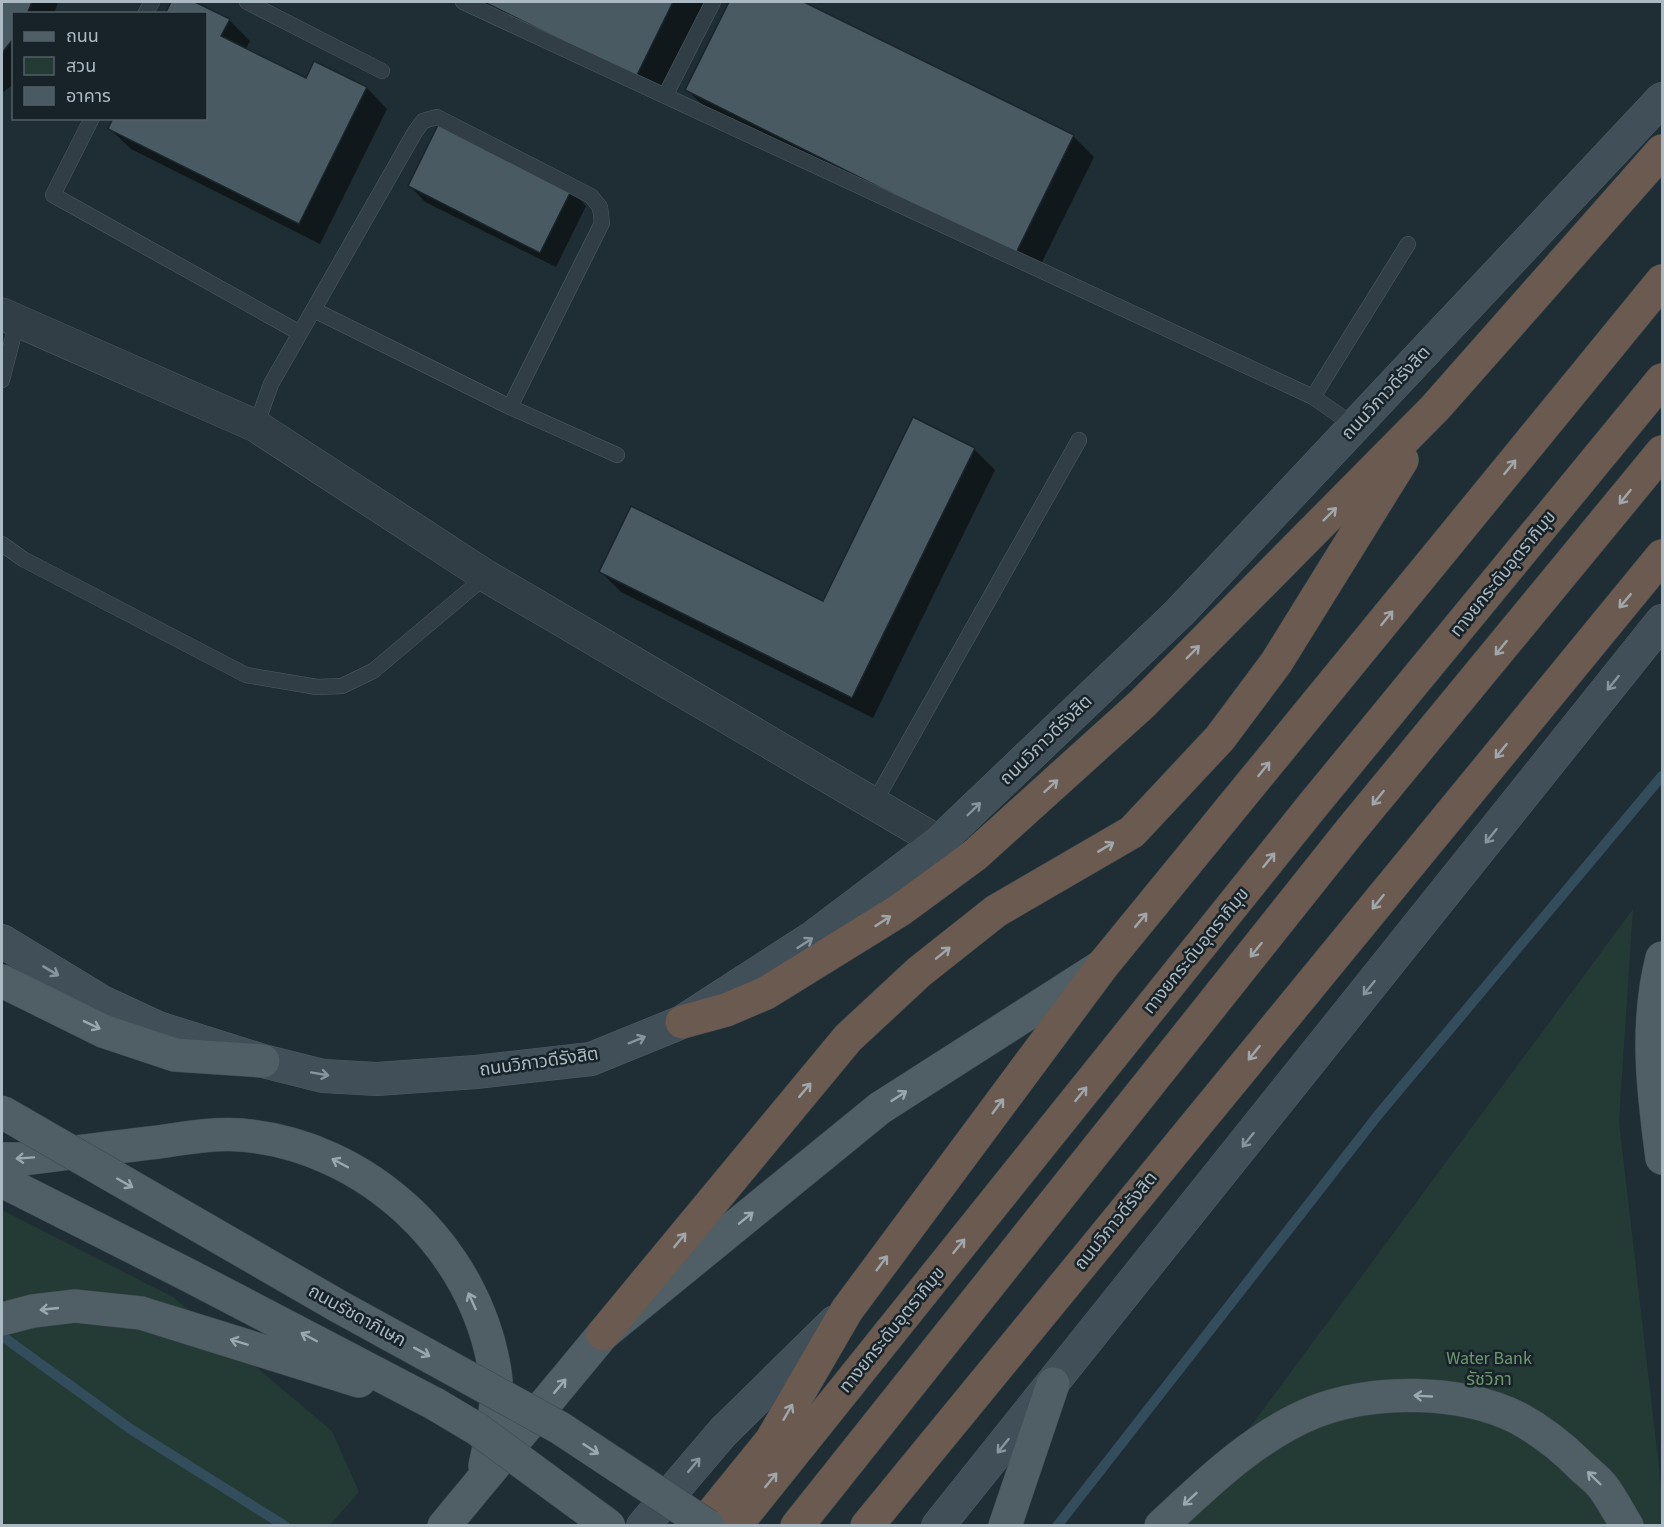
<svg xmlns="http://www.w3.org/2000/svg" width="1664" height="1527" viewBox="0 0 1664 1527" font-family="'Source Sans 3','Noto Sans Thai',sans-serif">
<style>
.green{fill:#243a35}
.shadow{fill:#0007}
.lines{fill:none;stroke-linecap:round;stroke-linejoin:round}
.stream{stroke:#334d5c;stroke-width:10}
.building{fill:#4a5a63;stroke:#1a252c;stroke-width:1.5}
.lane-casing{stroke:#505c64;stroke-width:16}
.street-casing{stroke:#505c64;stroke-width:33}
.secondary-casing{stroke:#505c64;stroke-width:34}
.primary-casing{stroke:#3c474f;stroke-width:34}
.highway-casing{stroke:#3d4950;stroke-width:34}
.lane{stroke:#323e45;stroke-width:15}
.street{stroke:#323e45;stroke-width:32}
.secondary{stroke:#404f58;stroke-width:33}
.primary{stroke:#505e65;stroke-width:33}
.highway{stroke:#6b5a4f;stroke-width:33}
.primary-bridge-casing{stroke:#3c474f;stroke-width:34;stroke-linecap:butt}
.primary-bridge{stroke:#505e65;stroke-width:33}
.oneway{stroke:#9fa7ac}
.oneway2{stroke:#86959e}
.oneway3{stroke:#9aa8b0}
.labels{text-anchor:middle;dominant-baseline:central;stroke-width:5;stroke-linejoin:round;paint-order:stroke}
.street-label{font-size:18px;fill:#acbac3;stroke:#182329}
.park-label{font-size:18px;fill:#6d976d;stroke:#182329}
</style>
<rect width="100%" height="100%" fill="#1f2d34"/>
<path class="green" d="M 1633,909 L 1619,1121 L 1662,1493 L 1662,1525 L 1177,1526 Z
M 2,1210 L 173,1297 L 332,1431 L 359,1492 L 330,1525 L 2,1525 Z"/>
<path class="shadow" d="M 2,2 L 58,2 L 54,14 L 14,14 L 14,84 L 2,93 Z
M 173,2 L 192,2 L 229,20 L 250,41 L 245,50 L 306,81 L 315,63 L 367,88 L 387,109 L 320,244 L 131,149 L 110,129 L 206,118 L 206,14 L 167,14 Z
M 466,2 L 704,2 L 657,97 Z
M 730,2 L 801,2 L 1073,136 L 1094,157 L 1036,274 L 708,110 L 687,90 Z
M 410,186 L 571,190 L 586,206 L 556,267 L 425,202 Z
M 974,449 L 995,470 L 873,718 L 621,592 L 601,572 L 824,603 Z"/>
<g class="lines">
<path class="stream" d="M 2,1336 L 132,1430 L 285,1526
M 1057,1526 L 1378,1115 L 1662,776"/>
</g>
<path class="building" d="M 2,2 L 32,2 L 27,14 L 14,14 L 14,38 L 2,53 Z
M 171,2 L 195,2 L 230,19 L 221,36 L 306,78 L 314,61 L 367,87 L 299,224 L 108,129 L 113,118 L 206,118 L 206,14 L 165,14 Z
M 484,2 L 673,2 L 636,77 Z
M 729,2 L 804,2 L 1074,135 L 1015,255 L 685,90 Z
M 439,123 L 572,189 L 540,253 L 408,186 Z
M 913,417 L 975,448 L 852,698 L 599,572 L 631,506 L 823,601 Z"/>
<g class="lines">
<defs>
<path id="lane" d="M 247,2 L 382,71
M 463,2 L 1313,397 L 1355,426
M 145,14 L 152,2
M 665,96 L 713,2
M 92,118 L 53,195 L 300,333
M 314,310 L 510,407 L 617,455
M 2,380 L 17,322
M 1313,397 L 1408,244
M 256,426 L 271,384 L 415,132 L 423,121 L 437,117 L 591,196 L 600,207 L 602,223 L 510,407
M 2,544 L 23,559 L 246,675 L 317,687 L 342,686 L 373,671 L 486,576
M 873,805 L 1079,440"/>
<path id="street" d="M 2,314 L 256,426 L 486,576 L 939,842"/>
<path id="secondary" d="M 2,941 L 102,1002 L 158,1028 L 263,1061 L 323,1076 L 377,1079 L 476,1072 L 591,1059 L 682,1022 L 812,938 L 939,842 L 1179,613 L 1662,99
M 643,1526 L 723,1432 L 835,1322
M 938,1526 L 1662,621"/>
<path id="primary" d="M 1662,958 C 1645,1025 1653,1091 1662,1158
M 2,981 L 103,1031 L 175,1055 L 263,1061
M 2,1159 L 24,1159 C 69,1153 114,1147 159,1142 C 186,1138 214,1133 241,1135 C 366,1145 476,1247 495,1372 C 500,1403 491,1436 485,1466
M 2,1181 L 192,1277 L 435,1404
M 2,1319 L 33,1311 L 75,1306 L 141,1313 L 359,1381
M 444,1526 L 603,1334 L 880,1108 L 1102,966
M 1005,1526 L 1053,1384
M 1161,1526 C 1207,1483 1255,1436 1314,1412 C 1373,1389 1460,1389 1518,1418 C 1540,1430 1562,1447 1580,1465 C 1587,1472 1597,1479 1603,1487 C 1612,1499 1619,1513 1627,1526"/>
<path id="highway" d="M 682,1022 L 726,1010 L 766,993 L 900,910 L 975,855 L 1142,704 L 1435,408 L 1662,151
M 603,1334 L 848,1038 L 919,972 L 996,911 L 1132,832 L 1220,738 L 1276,663 L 1402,460
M 702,1526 L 771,1441 L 847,1310 L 1103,965 L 1662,281
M 735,1526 L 1313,805 L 1662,380
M 797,1526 L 1351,830 L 1662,452
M 867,1526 L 1662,556"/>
</defs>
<use href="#lane" class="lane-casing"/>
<use href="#street" class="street-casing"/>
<use href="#secondary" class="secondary-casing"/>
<use href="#primary" class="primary-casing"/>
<use href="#highway" class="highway-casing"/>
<use href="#lane" class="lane"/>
<use href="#street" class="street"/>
<use href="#secondary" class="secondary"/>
<use href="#primary" class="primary"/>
<use href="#highway" class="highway"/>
<defs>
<path id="primary-bridge" d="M 2,1112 L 338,1306 L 560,1428 L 708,1526
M 435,1404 L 477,1429 L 609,1526"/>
</defs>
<use href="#primary-bridge" class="primary-bridge-casing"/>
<use href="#primary-bridge" class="primary-bridge"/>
</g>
<defs><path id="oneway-shaft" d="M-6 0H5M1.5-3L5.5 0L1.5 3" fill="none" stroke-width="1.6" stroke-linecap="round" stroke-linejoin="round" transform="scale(1.5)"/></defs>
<g class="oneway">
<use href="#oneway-shaft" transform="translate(1510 467) rotate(-51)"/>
<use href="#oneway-shaft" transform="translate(1625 497) rotate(129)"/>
<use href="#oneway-shaft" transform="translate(1330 514) rotate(-45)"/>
<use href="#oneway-shaft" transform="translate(1625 601) rotate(130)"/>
<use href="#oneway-shaft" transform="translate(1387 618) rotate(-51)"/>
<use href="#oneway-shaft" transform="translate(1501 648) rotate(129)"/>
<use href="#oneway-shaft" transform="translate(1193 652) rotate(-45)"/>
<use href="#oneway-shaft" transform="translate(1501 751) rotate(129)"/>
<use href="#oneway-shaft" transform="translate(1264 769) rotate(-51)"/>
<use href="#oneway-shaft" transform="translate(1051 786) rotate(-42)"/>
<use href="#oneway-shaft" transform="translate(1378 798) rotate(129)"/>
<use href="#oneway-shaft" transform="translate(1106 847) rotate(-31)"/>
<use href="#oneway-shaft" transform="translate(1269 860) rotate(-51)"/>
<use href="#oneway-shaft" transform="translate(1378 902) rotate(129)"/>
<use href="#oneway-shaft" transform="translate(1141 920) rotate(-50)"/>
<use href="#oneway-shaft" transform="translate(883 921) rotate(-33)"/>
<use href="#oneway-shaft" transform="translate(1256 950) rotate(129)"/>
<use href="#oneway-shaft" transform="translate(943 953) rotate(-39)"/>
<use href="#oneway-shaft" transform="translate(1254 1053) rotate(129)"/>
<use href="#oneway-shaft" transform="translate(805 1090) rotate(-50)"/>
<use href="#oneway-shaft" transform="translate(1081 1094) rotate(-51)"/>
<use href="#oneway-shaft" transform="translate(998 1106) rotate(-53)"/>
<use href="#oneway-shaft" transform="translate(680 1240) rotate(-51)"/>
<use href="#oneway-shaft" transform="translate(959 1246) rotate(-51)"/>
<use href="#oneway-shaft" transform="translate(882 1263) rotate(-53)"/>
<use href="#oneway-shaft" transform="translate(788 1412) rotate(-60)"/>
<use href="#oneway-shaft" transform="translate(771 1480) rotate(-51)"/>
</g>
<g class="oneway2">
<use href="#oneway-shaft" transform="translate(1613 683) rotate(129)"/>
<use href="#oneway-shaft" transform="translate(974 809) rotate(-44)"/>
<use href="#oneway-shaft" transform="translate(1491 836) rotate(129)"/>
<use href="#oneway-shaft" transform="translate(805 943) rotate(-33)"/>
<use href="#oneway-shaft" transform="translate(51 971) rotate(31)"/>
<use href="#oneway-shaft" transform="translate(1369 988) rotate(129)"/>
<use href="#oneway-shaft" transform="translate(637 1040) rotate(-22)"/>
<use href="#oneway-shaft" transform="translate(320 1074) rotate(10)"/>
<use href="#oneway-shaft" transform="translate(1248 1140) rotate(129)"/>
<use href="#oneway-shaft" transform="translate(1003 1446) rotate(129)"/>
<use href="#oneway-shaft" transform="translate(694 1465) rotate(-50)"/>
</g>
<g class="oneway3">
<use href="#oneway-shaft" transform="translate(92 1025) rotate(26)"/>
<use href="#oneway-shaft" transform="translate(899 1096) rotate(-33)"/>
<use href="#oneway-shaft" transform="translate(25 1158) rotate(176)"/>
<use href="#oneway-shaft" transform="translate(340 1163) rotate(-152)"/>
<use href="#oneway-shaft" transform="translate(125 1183) rotate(30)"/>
<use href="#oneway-shaft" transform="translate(746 1218) rotate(-39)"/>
<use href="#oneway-shaft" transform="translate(472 1301) rotate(-114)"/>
<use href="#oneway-shaft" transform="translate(49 1309) rotate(174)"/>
<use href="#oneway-shaft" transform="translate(309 1337) rotate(-152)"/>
<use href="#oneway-shaft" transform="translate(239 1342) rotate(-163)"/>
<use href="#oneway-shaft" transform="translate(422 1352) rotate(29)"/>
<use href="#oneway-shaft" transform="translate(560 1386) rotate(-50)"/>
<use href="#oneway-shaft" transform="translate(1423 1396) rotate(-177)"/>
<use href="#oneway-shaft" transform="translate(591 1449) rotate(33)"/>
<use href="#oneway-shaft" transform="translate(1594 1478) rotate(-136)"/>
<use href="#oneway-shaft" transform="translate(1190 1499) rotate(137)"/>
</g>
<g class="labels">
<g class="street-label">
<text transform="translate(1386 393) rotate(-47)">ถนนวิภาวดีรังสิต</text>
<text transform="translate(1503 574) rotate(-51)">ทางยกระดับอุตราภิมุข</text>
<text transform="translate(1046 740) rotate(-44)">ถนนวิภาวดีรังสิต</text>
<text transform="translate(1196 951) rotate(-51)">ทางยกระดับอุตราภิมุข</text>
<text transform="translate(539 1062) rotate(-8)">ถนนวิภาวดีรังสิต</text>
<text transform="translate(1116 1221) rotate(-51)">ถนนวิภาวดีรังสิต</text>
<text transform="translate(357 1316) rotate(29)">ถนนรัชดาภิเษก</text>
<text transform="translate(892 1330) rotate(-51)">ทางยกระดับอุตราภิมุข</text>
</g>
<g class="park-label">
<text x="1489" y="1358">Water Bank<tspan x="1489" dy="21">รัชวิภา</tspan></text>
</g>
</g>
<rect width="1664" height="1527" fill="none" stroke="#acbac3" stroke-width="6"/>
<rect x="12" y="12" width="195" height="108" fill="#182329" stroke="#535f67" stroke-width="1.5"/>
<rect x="24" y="32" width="30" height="9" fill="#505e65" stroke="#535f67" stroke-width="1.5"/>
<text x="66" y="42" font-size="18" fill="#acbac3">ถนน</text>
<rect x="24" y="57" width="30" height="18" fill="#243a35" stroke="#535f67" stroke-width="1.5"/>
<text x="66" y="72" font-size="18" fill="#acbac3">สวน</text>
<rect x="24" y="87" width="30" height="18" fill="#4a5a63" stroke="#535f67" stroke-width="1.5"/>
<text x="66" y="102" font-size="18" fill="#acbac3">อาคาร</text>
</svg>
